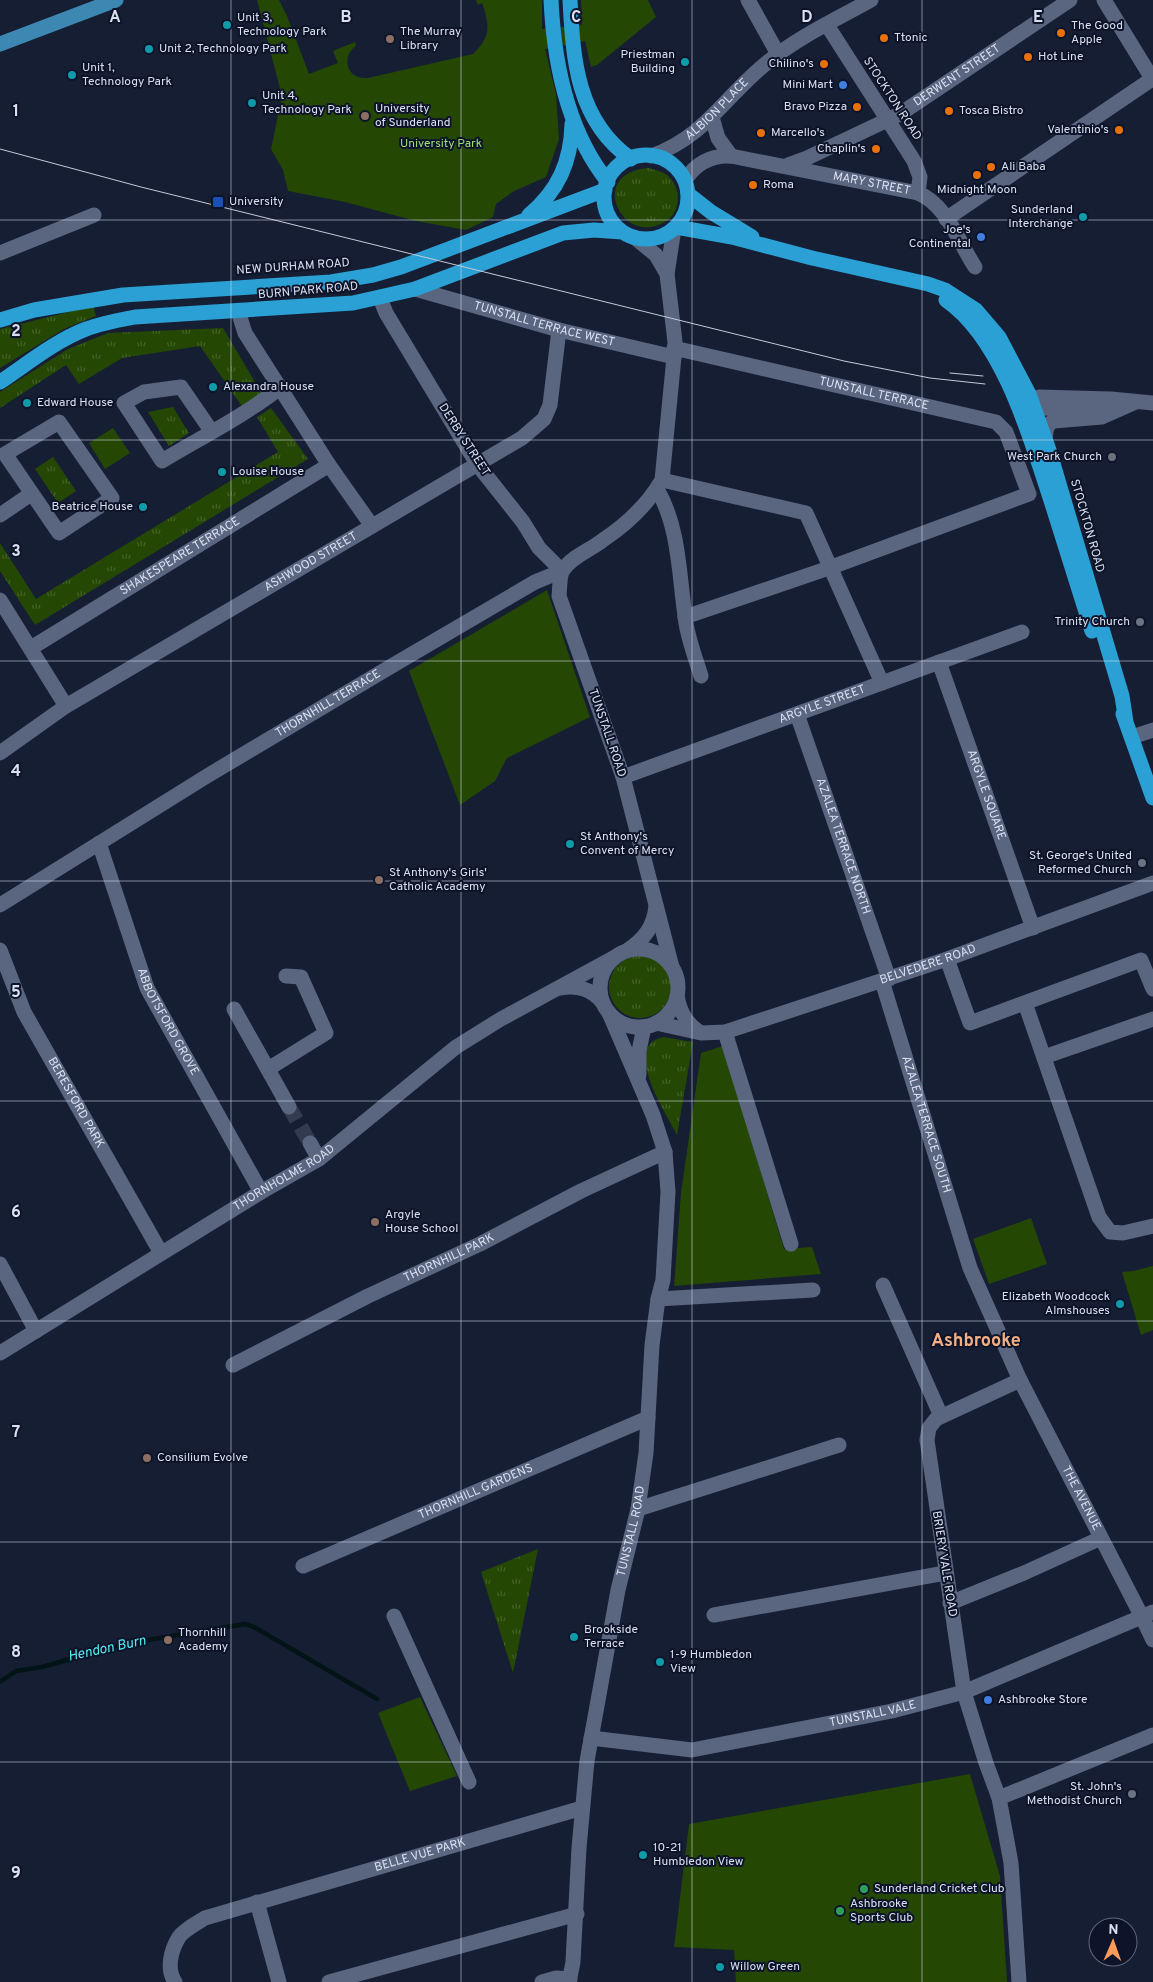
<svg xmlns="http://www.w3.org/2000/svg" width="1153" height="1982" viewBox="0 0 1153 1982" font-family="Overpass,sans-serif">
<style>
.grass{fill:url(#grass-tufts)}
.green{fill:#244803}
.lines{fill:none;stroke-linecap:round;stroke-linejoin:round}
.stream{stroke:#021415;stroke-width:4.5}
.street-tunnel{stroke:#333b50;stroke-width:15;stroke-dasharray:15 8;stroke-linecap:butt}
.street{stroke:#5a6580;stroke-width:15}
.secondary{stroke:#5a6580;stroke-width:15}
.primary{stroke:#3d88b2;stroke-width:15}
.highway{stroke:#2aa0d4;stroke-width:15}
.tram{stroke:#c4cadb;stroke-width:1}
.grid{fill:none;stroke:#dae0f0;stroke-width:1;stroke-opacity:0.55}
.culture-dot{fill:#0f9aa8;stroke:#0d142a;stroke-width:2}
.food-dot{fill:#e8710a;stroke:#0d142a;stroke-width:2}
.education-dot{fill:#8d6e63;stroke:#0d142a;stroke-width:2}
.shop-dot{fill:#3f7fe0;stroke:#0d142a;stroke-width:2}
.transit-dot{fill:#1a4fb4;stroke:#0d142a;stroke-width:2}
.worship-dot{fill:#6b7280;stroke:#0d142a;stroke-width:2}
.leisure-dot{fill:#2e9e5b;stroke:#0d142a;stroke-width:2}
.labels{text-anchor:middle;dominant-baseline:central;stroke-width:4;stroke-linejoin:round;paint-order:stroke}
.poi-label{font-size:12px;fill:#dae0f0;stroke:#0d142a;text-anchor:start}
.street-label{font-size:12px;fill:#dae0f0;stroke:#0d142a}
.park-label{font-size:12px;fill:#9cdf70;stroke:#0d142a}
.water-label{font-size:14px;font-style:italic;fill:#53eef2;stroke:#0d142a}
.district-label{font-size:18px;font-weight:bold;fill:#f3ae82;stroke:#0d142a}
.grid-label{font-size:16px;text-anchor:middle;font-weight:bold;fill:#dae0f0;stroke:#0d142a;stroke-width:4;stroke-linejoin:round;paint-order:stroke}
</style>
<defs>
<pattern id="grass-tufts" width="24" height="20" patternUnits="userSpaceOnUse" patternTransform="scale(1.25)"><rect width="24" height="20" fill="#244803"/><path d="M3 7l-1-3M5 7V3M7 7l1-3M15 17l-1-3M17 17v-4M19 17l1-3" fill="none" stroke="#436228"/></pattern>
</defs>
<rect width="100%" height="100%" fill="#161e34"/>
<path class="grass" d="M 649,168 C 655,170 661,171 667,175 C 680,185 682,208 669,219 C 624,253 584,172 649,168 Z
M 93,306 L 96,316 L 64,329 L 0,368 L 0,329 Z
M 223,328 L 265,399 L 246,412 L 200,346 L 122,358 L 79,384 L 66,365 L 0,408 L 0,392 L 68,349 L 108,333 Z
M 173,407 L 189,433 L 169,446 L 148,412 Z
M 271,408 L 308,459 L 35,625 L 0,571 L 0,543 L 36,599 L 278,452 L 257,417 Z
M 53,457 L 76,491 L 58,503 L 35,469 Z
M609 987a31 31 0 1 1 62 0a31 31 0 1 1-62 0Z
M 663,1037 L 693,1042 L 677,1135 C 667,1115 631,1061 652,1042 C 654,1040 660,1038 663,1037 Z
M 538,1549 L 513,1673 L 481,1572 Z"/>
<path class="green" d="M 257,0 L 279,0 L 287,16 L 309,74 L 338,63 L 333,51 L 355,42 L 356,46 C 346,52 343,69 356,76 C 359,78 364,78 368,78 L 473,54 C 491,36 490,26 482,3 L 478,5 L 476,0 L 542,0 L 542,29 L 582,25 L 581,0 L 648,0 L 656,17 L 597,65 L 591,67 L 585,41 L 545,49 L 556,94 L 559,139 L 546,177 L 514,191 L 496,204 L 493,217 L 466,230 L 416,221 L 345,202 L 288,191 L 283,170 L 271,149 L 282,96 Z
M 113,428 L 130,453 L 105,469 L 89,443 Z
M 547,590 L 590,717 L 507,758 L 495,781 L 460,805 L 409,671 Z
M 723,1046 L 784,1249 L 812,1247 L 821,1274 L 674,1286 L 681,1193 L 701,1053 Z
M 1031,1218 L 1047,1264 L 989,1284 L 973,1239 Z
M 1153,1266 L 1153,1330 L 1141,1335 L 1122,1272 L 1133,1271 Z
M 420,1697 L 457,1776 L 410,1791 L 378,1713 Z
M 970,1774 L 1000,1876 L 1007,1982 L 736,1982 L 734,1950 L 674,1947 L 689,1824 Z"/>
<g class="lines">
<path class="stream" d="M 0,1682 L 16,1671 L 42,1667 L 124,1644 L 245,1624 L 254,1627 L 377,1699"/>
<path class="street-tunnel" d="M 289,1107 L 310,1143"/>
<g class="street">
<path d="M 748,0 L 778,54"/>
<path d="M 1104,0 L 1153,80"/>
<path d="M 827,25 L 914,161 L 920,177 L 918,193"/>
<path d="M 712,117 L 718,138 L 731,156"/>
<path id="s1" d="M 788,165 L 807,158 L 900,114 L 1070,0"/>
<path id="s2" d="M 685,180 C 696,163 711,155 731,156 L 918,193 C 947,205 958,241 975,267"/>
<path d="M 946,219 L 1152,79"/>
<path d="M 0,253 L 94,215"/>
<path id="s3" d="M 415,289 L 559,330 L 674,357"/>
<path d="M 238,311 L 245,333 L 329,465 L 372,526"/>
<path id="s4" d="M 674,348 L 996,422 L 1006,432 L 1029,494 L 829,568 L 685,617"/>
<path d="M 1023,405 L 1034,408 L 1104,409"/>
<path d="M 1024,409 L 1026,403 L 1039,397 L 1111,399 L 1153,403"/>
<path d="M 59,422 L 112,498 L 59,533 L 5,454 Z"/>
<path d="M 212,432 L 181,387 L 144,392 L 124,403 L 162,461 C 202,437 244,416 281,387"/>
<path d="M 1045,439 C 1046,431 1046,424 1054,421 L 1102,417 L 1136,402"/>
<path d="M 662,480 L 806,513 L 882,683"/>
<path d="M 657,489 C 679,526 679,574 685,616 C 687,637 695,656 701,676"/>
<path d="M 0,515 L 31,494"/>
<path d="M 0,600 L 66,706"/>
<path id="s5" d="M 31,648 L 329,465"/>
<path id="s6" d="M 939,662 L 1033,928"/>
<path id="s7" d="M 797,714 L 889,979"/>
<path d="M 1132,737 L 1153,730"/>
<path id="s8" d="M 0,753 L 66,706 L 522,438 L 544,419 L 550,405 L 559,330"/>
<path id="s9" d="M 623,777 L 1022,632"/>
<path id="s10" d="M 99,843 L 147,988 L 261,1192"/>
<path id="s11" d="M 0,905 L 207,776 L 395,664 L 535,582 L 562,571 L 539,548 L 523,522 L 477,464 L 386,313 L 380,298"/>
<path id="s12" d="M 0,950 L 24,1012 L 161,1253"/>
<path d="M 947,959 L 970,1023 L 1141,960 L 1153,989"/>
<path id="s13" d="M 882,981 L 970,1268 L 1020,1380 L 1142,1617"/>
<path d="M 1025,1003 L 1099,1217 L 1110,1232 L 1123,1233 L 1153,1226"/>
<path d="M 234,1009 L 289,1107"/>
<path d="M 725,1032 L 791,1244"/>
<path d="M 1044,1057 L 1153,1019"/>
<path d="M 268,1069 L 326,1033 L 301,977 L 286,976"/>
<path d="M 310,1143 L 319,1159"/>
<path d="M 0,1264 L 36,1331"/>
<path d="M 883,1285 L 941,1416"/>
<path d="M 658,1299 L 813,1290"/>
<path id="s14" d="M 233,1365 L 368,1296 L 480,1244 L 581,1191 L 665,1152"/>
<path d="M 638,1509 L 839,1445"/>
<path id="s15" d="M 303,1566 L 648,1418"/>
<path d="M 950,1603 L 1024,1573 L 1101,1538"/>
<path d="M 714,1615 L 945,1573"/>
<path d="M 394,1616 L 469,1782"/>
<path d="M 999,1798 L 1153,1735"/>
<path d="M 257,1902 L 279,1982"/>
<path id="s16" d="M 175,1982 C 166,1969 171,1950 179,1937 C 184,1930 197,1923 205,1918 L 582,1808"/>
<path d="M 329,1982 L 577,1914"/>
<path d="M 542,1982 L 556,1978 L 570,1979"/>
<path d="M 1019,1982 L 1011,1863 L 999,1798 L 986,1763 L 964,1692 L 927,1440 L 929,1428 L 936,1419 L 1020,1380"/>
</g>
<g class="secondary">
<path id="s17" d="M 651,156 C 706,137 726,94 769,61 C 800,36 837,19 871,0"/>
<path d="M 634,237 L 656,255 L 667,274"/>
<circle cx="639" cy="988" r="39"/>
<path d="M 628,950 C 644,939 654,927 656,906"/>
<path d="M 672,967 L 623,777 L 559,596 C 560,589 559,576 563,570 C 572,556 591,550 603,540 C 627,524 648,504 662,480 L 674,357 L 675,342 L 667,274 L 674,229"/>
<path d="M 560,988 C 578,985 592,989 603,1003"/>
<path d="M 677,996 C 680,1012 686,1023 699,1032"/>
<path id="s18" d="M 656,1023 L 701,1033 L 725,1032 L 947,959 L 1153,883"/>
<path d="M 639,1075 L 639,1051 L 644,1027"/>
<path id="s19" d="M 0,1353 L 261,1192 L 319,1159 L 456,1047 L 501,1019 L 615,957"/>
<path d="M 1142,1617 L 1153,1640"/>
<path id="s20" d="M 591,1738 L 692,1750 L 892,1711 L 964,1692 L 1153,1612"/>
<path id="s21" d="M 569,1982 L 573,1962 L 579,1848 L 587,1761 L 618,1590 L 638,1509 L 646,1453 L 652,1345 L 658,1299 L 663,1280 L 668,1192 L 665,1152 L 653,1115 L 610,1015"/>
</g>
<path class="primary" d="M 0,44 L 116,0"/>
<path class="highway" d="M 551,0 C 554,64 567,131 608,182
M 570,0 C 573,60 577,121 631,159
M604 197a42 42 0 1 1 84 0a42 42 0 1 1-84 0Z
M 688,194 L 711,212 L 752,237
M 529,215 C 558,191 571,162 572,124
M 676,227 L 732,237 L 812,258 L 928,284 L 945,290 L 976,310 L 999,337 L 1029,394 L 1049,450 L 1122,696 L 1126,722
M 946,300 C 1004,340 1032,443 1053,507 C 1066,549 1079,590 1092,631
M 0,320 L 34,310 L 123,295 L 331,282 L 373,275 L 401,267 L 605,190
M 0,382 C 27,364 55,341 86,329 C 102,323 119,320 135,317 L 353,303 L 415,289 L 563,233 L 594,230 L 622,232
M 1123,714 L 1153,798"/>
<path class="tram" d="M 0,149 L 141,187 L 844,361 L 930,378 L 985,384
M 950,373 L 983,376"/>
</g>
<path class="grid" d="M 231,0 L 231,1982M 461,0 L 461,1982M 692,0 L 692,1982M 922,0 L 922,1982M 0,220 L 1153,220M 0,440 L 1153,440M 0,661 L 1153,661M 0,881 L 1153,881M 0,1101 L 1153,1101M 0,1321 L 1153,1321M 0,1542 L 1153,1542M 0,1762 L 1153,1762"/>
<g class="culture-dot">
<circle cx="227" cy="25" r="5"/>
<circle cx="149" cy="49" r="5"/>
<circle cx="685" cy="62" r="5"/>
<circle cx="72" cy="75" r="5"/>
<circle cx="252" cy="103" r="5"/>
<circle cx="1083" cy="217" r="5"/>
<circle cx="213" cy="387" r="5"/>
<circle cx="27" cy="403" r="5"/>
<circle cx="222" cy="472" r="5"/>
<circle cx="143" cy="507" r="5"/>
<circle cx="570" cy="844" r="5"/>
<circle cx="1120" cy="1304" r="5"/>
<circle cx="574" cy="1637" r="5"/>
<circle cx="660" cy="1662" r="5"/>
<circle cx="643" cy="1855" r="5"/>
<circle cx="720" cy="1967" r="5"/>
</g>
<g class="food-dot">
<circle cx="1061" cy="33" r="5"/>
<circle cx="884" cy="38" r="5"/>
<circle cx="1028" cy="57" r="5"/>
<circle cx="824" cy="64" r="5"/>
<circle cx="857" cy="107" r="5"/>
<circle cx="949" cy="111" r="5"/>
<circle cx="1119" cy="130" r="5"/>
<circle cx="761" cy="133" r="5"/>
<circle cx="876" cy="149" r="5"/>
<circle cx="991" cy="167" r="5"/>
<circle cx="977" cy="175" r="5"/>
<circle cx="753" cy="185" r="5"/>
</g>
<g class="education-dot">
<circle cx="390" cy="39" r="5"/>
<circle cx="365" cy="116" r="5"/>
<circle cx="379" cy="880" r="5"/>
<circle cx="375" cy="1222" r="5"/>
<circle cx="147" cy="1458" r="5"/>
<circle cx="168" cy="1640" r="5"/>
</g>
<g class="shop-dot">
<circle cx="843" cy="85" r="5"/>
<circle cx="981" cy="237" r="5"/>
<circle cx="988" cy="1700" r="5"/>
</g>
<rect class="transit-dot" x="212" y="196" width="12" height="12" rx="2.5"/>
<g class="worship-dot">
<circle cx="1112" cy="457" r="5"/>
<circle cx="1140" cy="622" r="5"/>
<circle cx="1142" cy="863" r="5"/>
<circle cx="1132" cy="1794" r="5"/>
</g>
<g class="leisure-dot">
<circle cx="864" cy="1889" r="5"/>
<circle cx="840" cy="1911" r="5"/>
</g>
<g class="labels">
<g class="poi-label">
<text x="237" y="18">Unit 3,<tspan x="237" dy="14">Technology Park</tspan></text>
<text x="1071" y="26">The Good<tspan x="1071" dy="14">Apple</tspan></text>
<text x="400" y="32">The Murray<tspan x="400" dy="14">Library</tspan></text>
<text x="894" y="38">Ttonic</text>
<text x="159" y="49">Unit 2, Technology Park</text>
<text x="675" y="55" text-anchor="end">Priestman<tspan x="675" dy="14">Building</tspan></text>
<text x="1038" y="57">Hot Line</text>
<text x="814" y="64" text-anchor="end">Chilino's</text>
<text x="82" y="68">Unit 1,<tspan x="82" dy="14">Technology Park</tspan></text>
<text x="833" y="85" text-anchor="end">Mini Mart</text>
<text x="262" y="96">Unit 4,<tspan x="262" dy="14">Technology Park</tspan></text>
<text x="847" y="107" text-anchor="end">Bravo Pizza</text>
<text x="375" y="109">University<tspan x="375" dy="14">of Sunderland</tspan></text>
<text x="959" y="111">Tosca Bistro</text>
<text x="1109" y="130" text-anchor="end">Valentinio's</text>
<text x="771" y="133">Marcello's</text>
<text x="866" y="149" text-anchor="end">Chaplin's</text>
<text x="1001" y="167">Ali Baba</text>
<text x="763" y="185">Roma</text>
<text x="977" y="190" text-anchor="middle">Midnight Moon</text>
<text x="229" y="202">University</text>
<text x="1073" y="210" text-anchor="end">Sunderland<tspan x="1073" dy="14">Interchange</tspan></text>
<text x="971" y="230" text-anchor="end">Joe's<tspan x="971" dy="14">Continental</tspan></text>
<text x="223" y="387">Alexandra House</text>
<text x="37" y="403">Edward House</text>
<text x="1102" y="457" text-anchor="end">West Park Church</text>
<text x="232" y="472">Louise House</text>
<text x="133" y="507" text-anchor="end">Beatrice House</text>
<text x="1130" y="622" text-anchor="end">Trinity Church</text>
<text x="580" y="837">St Anthony's<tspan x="580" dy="14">Convent of Mercy</tspan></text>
<text x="1132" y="856" text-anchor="end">St. George's United<tspan x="1132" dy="14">Reformed Church</tspan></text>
<text x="389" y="873">St Anthony's Girls'<tspan x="389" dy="14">Catholic Academy</tspan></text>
<text x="385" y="1215">Argyle<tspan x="385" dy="14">House School</tspan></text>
<text x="1110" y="1297" text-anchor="end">Elizabeth Woodcock<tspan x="1110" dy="14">Almshouses</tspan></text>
<text x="157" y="1458">Consilium Evolve</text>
<text x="584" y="1630">Brookside<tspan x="584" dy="14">Terrace</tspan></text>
<text x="178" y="1633">Thornhill<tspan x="178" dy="14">Academy</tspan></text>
<text x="670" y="1655">1-9 Humbledon<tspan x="670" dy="14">View</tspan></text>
<text x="998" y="1700">Ashbrooke Store</text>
<text x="1122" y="1787" text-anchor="end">St. John's<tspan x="1122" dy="14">Methodist Church</tspan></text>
<text x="653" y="1848">10-21<tspan x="653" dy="14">Humbledon View</tspan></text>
<text x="874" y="1889">Sunderland Cricket Club</text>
<text x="850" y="1904">Ashbrooke<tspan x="850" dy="14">Sports Club</tspan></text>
<text x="730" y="1967">Willow Green</text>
</g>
<g class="street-label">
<text stroke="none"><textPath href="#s1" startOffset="192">DERWENT STREET</textPath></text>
<text transform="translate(892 99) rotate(57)">STOCKTON ROAD</text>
<text stroke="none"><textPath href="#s17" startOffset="82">ALBION PLACE</textPath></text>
<text stroke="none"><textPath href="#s2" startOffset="198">MARY STREET</textPath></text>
<text transform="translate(293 267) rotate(-4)">NEW DURHAM ROAD</text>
<text transform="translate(308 291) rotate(-5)">BURN PARK ROAD</text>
<text stroke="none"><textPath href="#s3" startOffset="134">TUNSTALL TERRACE WEST</textPath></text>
<text stroke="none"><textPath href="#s4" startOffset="205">TUNSTALL TERRACE</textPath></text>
<text transform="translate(464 440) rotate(57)">DERBY STREET</text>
<text transform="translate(1087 526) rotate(74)">STOCKTON ROAD</text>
<text stroke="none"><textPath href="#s5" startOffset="175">SHAKESPEARE TERRACE</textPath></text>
<text stroke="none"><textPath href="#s8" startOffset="365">ASHWOOD STREET</textPath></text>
<text stroke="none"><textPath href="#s11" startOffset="385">THORNHILL TERRACE</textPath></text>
<text stroke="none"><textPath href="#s9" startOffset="212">ARGYLE STREET</textPath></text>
<text transform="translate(607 733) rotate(71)">TUNSTALL ROAD</text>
<text stroke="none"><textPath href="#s6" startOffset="141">ARGYLE SQUARE</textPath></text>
<text stroke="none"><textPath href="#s7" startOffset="140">AZALEA TERRACE NORTH</textPath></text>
<text stroke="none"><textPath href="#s18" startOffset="284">BELVEDERE ROAD</textPath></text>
<text stroke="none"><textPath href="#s10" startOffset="192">ABBOTSFORD GROVE</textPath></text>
<text stroke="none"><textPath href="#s12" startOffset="171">BERESFORD PARK</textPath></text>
<text stroke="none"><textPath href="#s13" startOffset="150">AZALEA TERRACE SOUTH</textPath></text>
<text stroke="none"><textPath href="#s19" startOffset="334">THORNHOLME ROAD</textPath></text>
<text stroke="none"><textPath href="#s14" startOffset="241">THORNHILL PARK</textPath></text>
<text stroke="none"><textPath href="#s15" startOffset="188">THORNHILL GARDENS</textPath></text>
<text stroke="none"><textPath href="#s13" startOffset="556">THE AVENUE</textPath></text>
<text stroke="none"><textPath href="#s21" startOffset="456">TUNSTALL ROAD</textPath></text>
<text transform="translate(944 1564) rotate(81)">BRIERY VALE ROAD</text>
<text stroke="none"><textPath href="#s20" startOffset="286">TUNSTALL VALE</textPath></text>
<text stroke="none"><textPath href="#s16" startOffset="304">BELLE VUE PARK</textPath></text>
</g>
<g class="park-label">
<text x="441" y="144">University Park</text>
</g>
<g class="water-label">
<text transform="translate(107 1649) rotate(-12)">Hendon Burn</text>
</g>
<g class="district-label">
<text x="976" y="1341">Ashbrooke</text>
</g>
</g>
<g class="grid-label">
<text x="115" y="22">A</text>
<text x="346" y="22">B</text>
<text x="576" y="22">C</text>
<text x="807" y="22">D</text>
<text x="1038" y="22">E</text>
<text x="16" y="116">1</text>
<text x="16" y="336">2</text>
<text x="16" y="556">3</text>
<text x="16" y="776">4</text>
<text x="16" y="997">5</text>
<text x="16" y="1217">6</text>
<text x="16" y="1437">7</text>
<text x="16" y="1657">8</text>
<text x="16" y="1878">9</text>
</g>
<g transform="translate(1113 1942) rotate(2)"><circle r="24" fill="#0d142a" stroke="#5f6679"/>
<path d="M0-4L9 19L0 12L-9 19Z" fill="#fe9b59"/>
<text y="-8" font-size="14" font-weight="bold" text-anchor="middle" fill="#dae0f0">N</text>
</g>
</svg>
